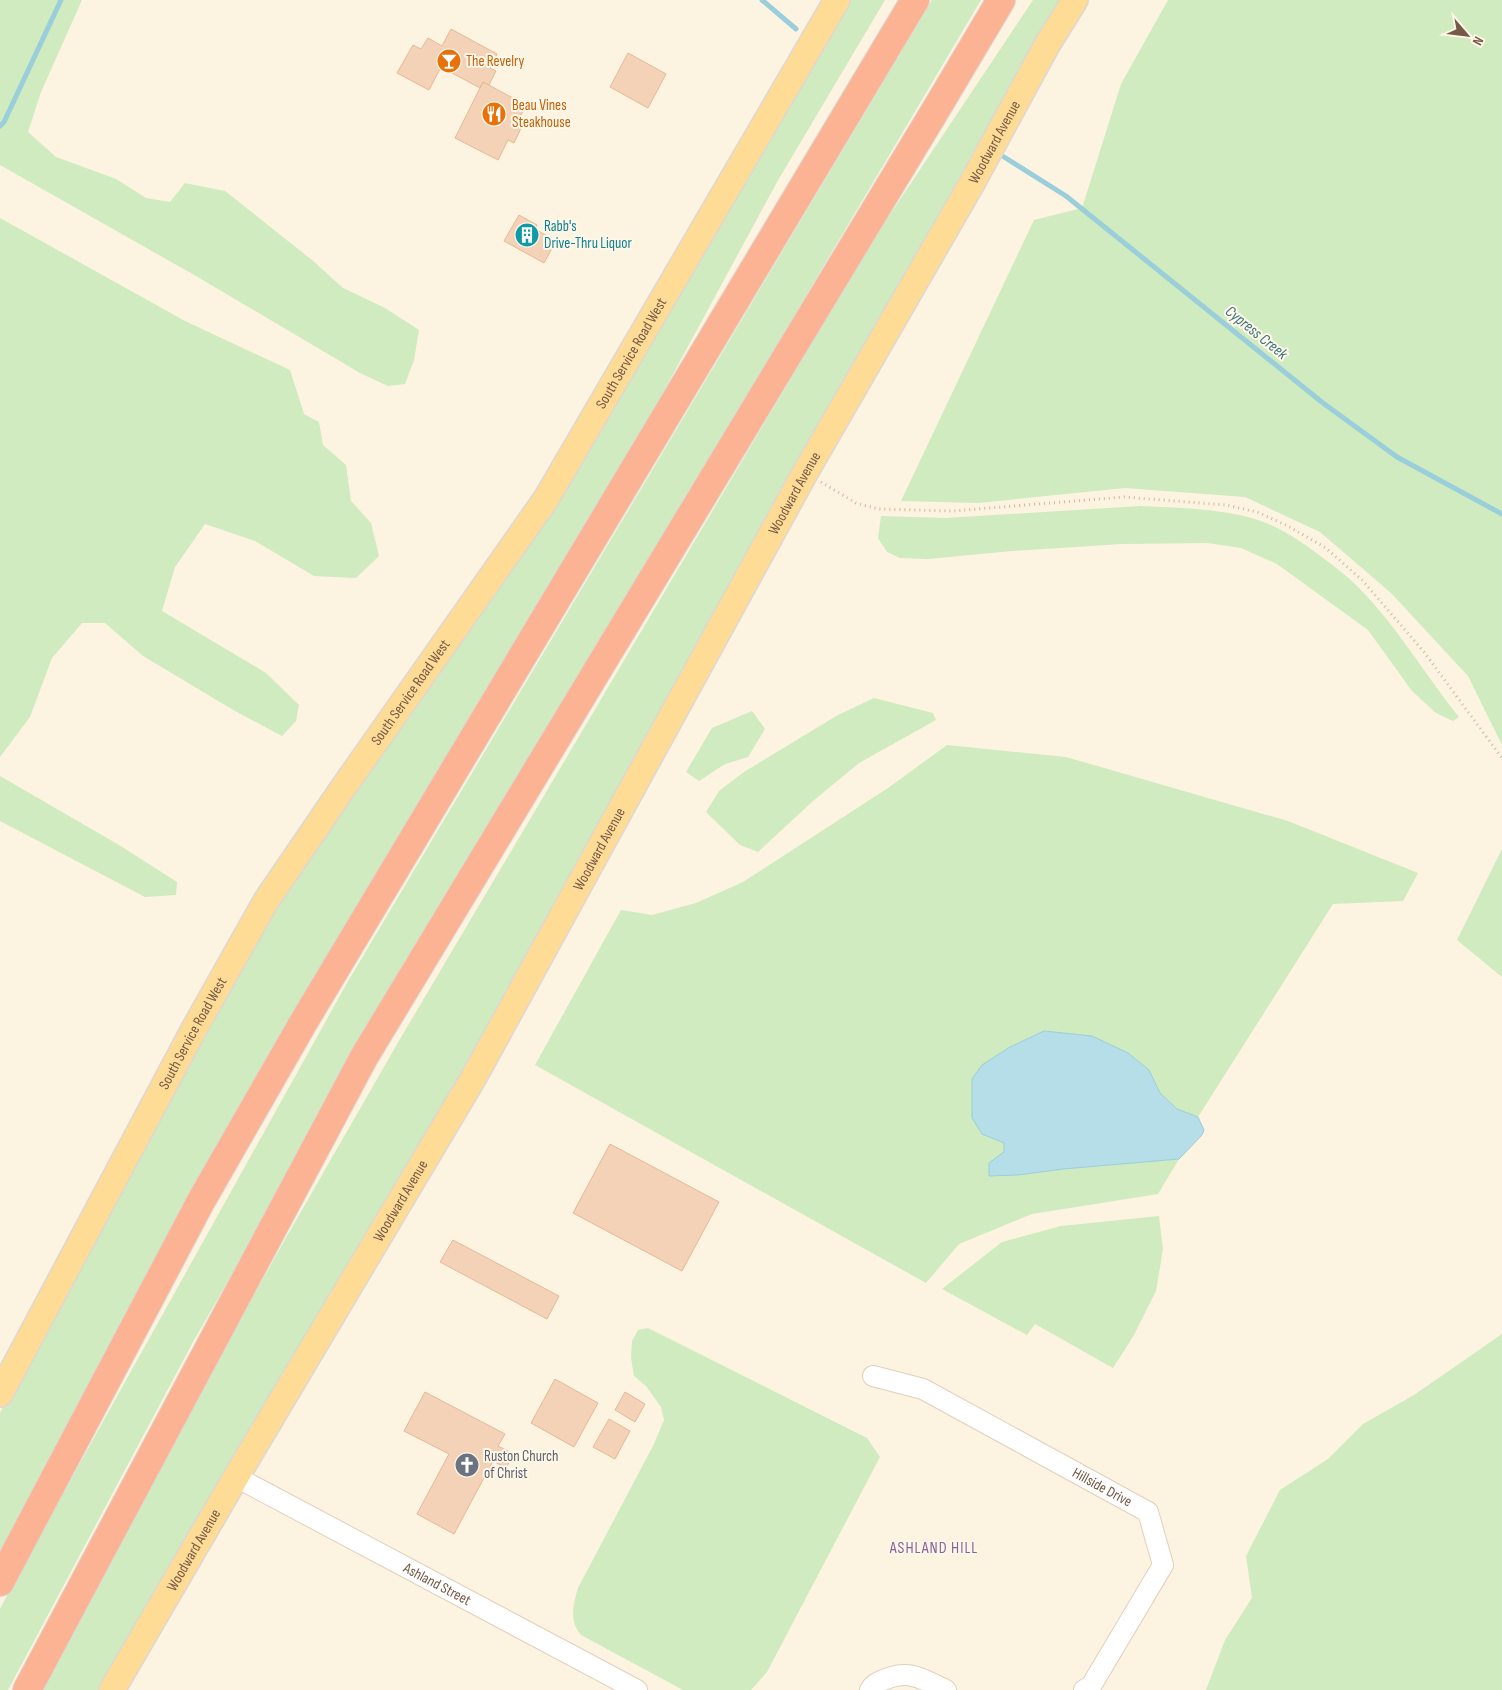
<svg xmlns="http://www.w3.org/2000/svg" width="1502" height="1690" viewBox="0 0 1502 1690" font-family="'Sofia Sans Condensed',sans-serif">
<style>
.green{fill:#cfebbf}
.water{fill:#b5dee8;stroke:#9aceda}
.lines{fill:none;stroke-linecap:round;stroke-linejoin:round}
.stream{stroke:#9aceda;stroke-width:5}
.building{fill:#f4d2b7;stroke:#e8b896}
.minor-casing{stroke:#e2cfbc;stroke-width:22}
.major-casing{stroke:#ded7d3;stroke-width:28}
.highway-casing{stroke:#ded7d3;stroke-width:30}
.path{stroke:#d9b59a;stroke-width:3;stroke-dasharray:1 4;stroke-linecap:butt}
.minor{stroke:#fff;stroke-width:20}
.major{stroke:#ffdc96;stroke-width:25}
.highway{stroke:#fbb394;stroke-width:28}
.labels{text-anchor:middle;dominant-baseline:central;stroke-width:4;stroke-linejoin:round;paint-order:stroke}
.food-label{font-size:15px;fill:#c56008;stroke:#fff7e8;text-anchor:start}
.street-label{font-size:15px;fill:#765947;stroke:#fff7e8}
.culture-label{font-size:15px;fill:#0d838f;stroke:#fff7e8;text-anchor:start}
.worship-label{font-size:15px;fill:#5b616d;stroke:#fff7e8;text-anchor:start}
.water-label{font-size:16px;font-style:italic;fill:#3c7583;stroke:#fff7e8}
.neighbourhood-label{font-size:16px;letter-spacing:1px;fill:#89629a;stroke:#fff7e8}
</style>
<rect width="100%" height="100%" fill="#fdf3e1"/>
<path class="green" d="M 0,0 L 82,0 L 41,92 L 28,132 L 56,157 L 116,179 L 146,198 L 170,202 L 185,183 L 225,191 L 312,260 L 343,288 L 385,308 L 419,330 L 414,360 L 405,384 L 388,386 L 360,373 L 196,276 L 0,165 Z
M 849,0 L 885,0 L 777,182 L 646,424 L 359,905 L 355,909 L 168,1238 L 0,1551 L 0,1413 L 89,1241 L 264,925 Z
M 932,0 L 981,0 L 384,1009 L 193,1342 L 8,1690 L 0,1690 L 0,1609 L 16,1578 L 347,983 Z
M 1033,0 L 1063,0 L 978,144 L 649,737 L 416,1153 L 100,1690 L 40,1690 L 165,1456 L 283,1243 L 400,1039 L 871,243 Z
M 1168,0 L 1502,0 L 1502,745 L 1468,676 L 1391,593 L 1320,532 L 1245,497 L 1125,488 L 978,503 L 901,501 L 1034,220 L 1082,208 L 1121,84 Z
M 0,218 L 185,321 L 290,370 L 304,414 L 319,422 L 323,445 L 346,465 L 351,501 L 371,523 L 379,556 L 356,578 L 314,576 L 255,541 L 205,524 L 175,567 L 162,611 L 266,673 L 299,705 L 296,721 L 282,736 L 235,711 L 143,656 L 105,623 L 82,623 L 52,658 L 30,717 L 0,757 Z
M 1140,506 C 1179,508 1220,508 1258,520 C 1277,526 1294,537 1311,549 C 1327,561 1344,573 1358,587 C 1397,626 1425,675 1459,717 L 1453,721 L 1436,713 L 1412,691 L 1368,630 L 1277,564 L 1241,548 L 1207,543 L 1122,544 L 1012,551 L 928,559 L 900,558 L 887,552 L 878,538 L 881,516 L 946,518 Z
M 874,698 L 933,713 L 936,720 L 859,763 L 813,801 L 758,852 L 740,845 L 706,812 L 719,791 L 744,772 L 838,715 Z
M 752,711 L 765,729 L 748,757 L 725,764 L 699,781 L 686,772 L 712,728 Z
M 947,745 L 1066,757 L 1288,821 L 1418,873 L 1403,901 L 1333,904 L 1198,1117 L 1177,1109 L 1160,1093 L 1149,1070 L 1128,1053 L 1092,1036 L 1044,1031 L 1010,1047 L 982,1065 L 982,1134 L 1004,1143 L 1004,1152 L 989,1176 L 1018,1175 L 1063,1169 L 1179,1159 L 1158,1194 L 1032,1214 L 959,1244 L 926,1283 L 535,1065 L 621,910 L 652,915 L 696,903 L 743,882 L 888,788 Z
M 0,776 L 119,845 L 177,882 L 176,895 L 145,897 L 0,821 Z
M 1502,849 L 1502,977 L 1457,940 Z
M 1159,1216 L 1163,1249 L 1156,1291 L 1134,1335 L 1113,1368 L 1035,1324 L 1027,1335 L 942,1289 L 1002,1242 L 1061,1226 Z
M 648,1328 L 867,1438 L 880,1457 L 767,1672 L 751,1690 L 683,1690 L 581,1635 C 569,1621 573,1605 578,1588 L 654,1444 L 664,1420 L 661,1407 L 646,1386 L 634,1376 L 631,1358 L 632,1341 L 638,1330 Z
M 1502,1334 L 1502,1690 L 1206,1690 L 1225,1640 L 1252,1598 L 1246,1556 L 1280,1490 L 1328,1459 L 1363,1424 L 1414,1395 Z"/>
<path class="water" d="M 1044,1031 L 1092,1036 L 1128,1053 L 1149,1070 L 1160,1093 L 1177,1109 L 1198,1117 L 1204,1130 L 1202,1135 L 1179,1159 L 1063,1169 L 1018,1175 L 989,1176 L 989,1163 L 1004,1152 L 1004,1143 L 982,1134 L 972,1118 L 972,1079 L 982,1065 L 1010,1047 Z"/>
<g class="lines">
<path class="stream" d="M 762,0 L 796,29
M 0,126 L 4,122 L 61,0
M 1004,157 L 1066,196 L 1323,403 L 1397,457 L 1502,514"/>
</g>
<path class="building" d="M 451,29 L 497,54 L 490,68 L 496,71 L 489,85 L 483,82 L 480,88 L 441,67 L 429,90 L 397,73 L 413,45 L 421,49 L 428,38 L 442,46 Z
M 628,53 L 666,74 L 648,108 L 610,87 Z
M 483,82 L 526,105 L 517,123 L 522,126 L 514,143 L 508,140 L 498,160 L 455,138 Z
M 519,215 L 537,225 L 535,229 L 556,241 L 544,263 L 504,241 Z
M 610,1144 L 719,1202 L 682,1271 L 573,1213 Z
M 453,1240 L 559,1296 L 547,1319 L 440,1262 Z
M 555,1379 L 598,1403 L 574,1447 L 531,1423 Z
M 425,1392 L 505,1434 L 498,1446 L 514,1454 L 506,1468 L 493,1461 L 454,1534 L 417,1514 L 449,1454 L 404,1431 Z
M 625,1392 L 645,1404 L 635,1422 L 615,1410 Z
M 609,1419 L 630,1431 L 615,1459 L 593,1447 Z"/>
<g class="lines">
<defs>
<g id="minor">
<path id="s1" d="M 873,1376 L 923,1389 L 1148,1512 L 1163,1565 L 1091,1686 L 1084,1690"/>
<path id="s2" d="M 236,1477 L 637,1690"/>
<path d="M 870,1690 C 874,1683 879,1682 886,1679 C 910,1669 924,1680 946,1690"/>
</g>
<g id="major">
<path id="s3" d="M 0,1394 L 194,1029 L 266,901 L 343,788 L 546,499 L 837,0"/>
<path id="s4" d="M 112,1690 L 236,1477 L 474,1077 L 805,473 L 971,185 L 1047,45 L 1075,0"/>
</g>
<path id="highway" d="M 0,1582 L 201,1201 L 303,1023 L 915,0
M 27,1690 L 364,1057 L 938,106 L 1001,0"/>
</defs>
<use href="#minor" class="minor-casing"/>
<use href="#major" class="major-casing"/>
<use href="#highway" class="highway-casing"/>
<path class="path" d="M 821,482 L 856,503 L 878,509 L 953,511 L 1124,497 L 1226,505 L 1257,512 L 1286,525 L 1326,548 L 1363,581 L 1424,652 L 1502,758"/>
<use href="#minor" class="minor"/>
<use href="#major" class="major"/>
<use href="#highway" class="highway"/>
</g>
<defs>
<symbol id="bar-disc" viewBox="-11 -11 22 22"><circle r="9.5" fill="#e8710a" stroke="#fff7e8"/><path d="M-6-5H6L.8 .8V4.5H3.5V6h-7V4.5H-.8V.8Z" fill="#fff"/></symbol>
<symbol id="restaurant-disc" viewBox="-11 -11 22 22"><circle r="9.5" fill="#e8710a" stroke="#fff7e8"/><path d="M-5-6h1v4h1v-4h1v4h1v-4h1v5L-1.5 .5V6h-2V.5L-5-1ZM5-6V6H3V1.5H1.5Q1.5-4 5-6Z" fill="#fff"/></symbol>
<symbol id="building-disc" viewBox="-11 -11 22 22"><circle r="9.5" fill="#0f9aa8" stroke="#fff7e8"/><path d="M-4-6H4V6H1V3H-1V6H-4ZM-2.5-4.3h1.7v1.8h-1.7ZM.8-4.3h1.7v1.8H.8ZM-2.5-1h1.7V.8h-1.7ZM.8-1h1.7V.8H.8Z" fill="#fff"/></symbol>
<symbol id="church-disc" viewBox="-11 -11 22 22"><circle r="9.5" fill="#6b7280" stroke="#fff7e8"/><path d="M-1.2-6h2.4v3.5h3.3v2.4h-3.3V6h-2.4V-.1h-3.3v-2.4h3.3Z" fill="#fff"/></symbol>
</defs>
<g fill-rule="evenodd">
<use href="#bar-disc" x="435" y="47" width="28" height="28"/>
<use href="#restaurant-disc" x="480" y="100" width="28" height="28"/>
<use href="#building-disc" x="513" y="221" width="28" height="28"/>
<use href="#church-disc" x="453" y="1451" width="28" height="28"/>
</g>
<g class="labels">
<g class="food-label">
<text x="466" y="61">The Revelry</text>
<text x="512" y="105">Beau Vines<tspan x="512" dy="17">Steakhouse</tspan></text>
</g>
<g class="street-label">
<text stroke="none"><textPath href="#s4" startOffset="1782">Woodward Avenue</textPath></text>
<text stroke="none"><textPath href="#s3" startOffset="1219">South Service Road West</textPath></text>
<text stroke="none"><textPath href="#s4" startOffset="1378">Woodward Avenue</textPath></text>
<text stroke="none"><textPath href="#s3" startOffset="814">South Service Road West</textPath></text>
<text stroke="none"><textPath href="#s4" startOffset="972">Woodward Avenue</textPath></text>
<text stroke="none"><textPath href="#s3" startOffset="409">South Service Road West</textPath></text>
<text stroke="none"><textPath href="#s4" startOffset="568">Woodward Avenue</textPath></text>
<text stroke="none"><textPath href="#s1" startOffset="256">Hillside Drive</textPath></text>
<text stroke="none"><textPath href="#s4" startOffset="162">Woodward Avenue</textPath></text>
<text stroke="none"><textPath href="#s2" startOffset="228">Ashland Street</textPath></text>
</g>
<g class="culture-label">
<text x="544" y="226">Rabb's<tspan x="544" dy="17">Drive-Thru Liquor</tspan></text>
</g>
<g class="worship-label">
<text x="484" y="1456">Ruston Church<tspan x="484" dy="17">of Christ</tspan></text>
</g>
<g class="water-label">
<text transform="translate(1256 333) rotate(39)">Cypress Creek</text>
</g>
<g class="neighbourhood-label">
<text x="934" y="1548">ASHLAND HILL</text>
</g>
</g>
<g transform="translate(1467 35) rotate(118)" stroke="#fff7e8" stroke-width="4" paint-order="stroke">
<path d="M0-4L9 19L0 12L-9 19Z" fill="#765947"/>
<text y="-8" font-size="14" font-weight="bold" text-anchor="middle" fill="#765947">N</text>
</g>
</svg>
